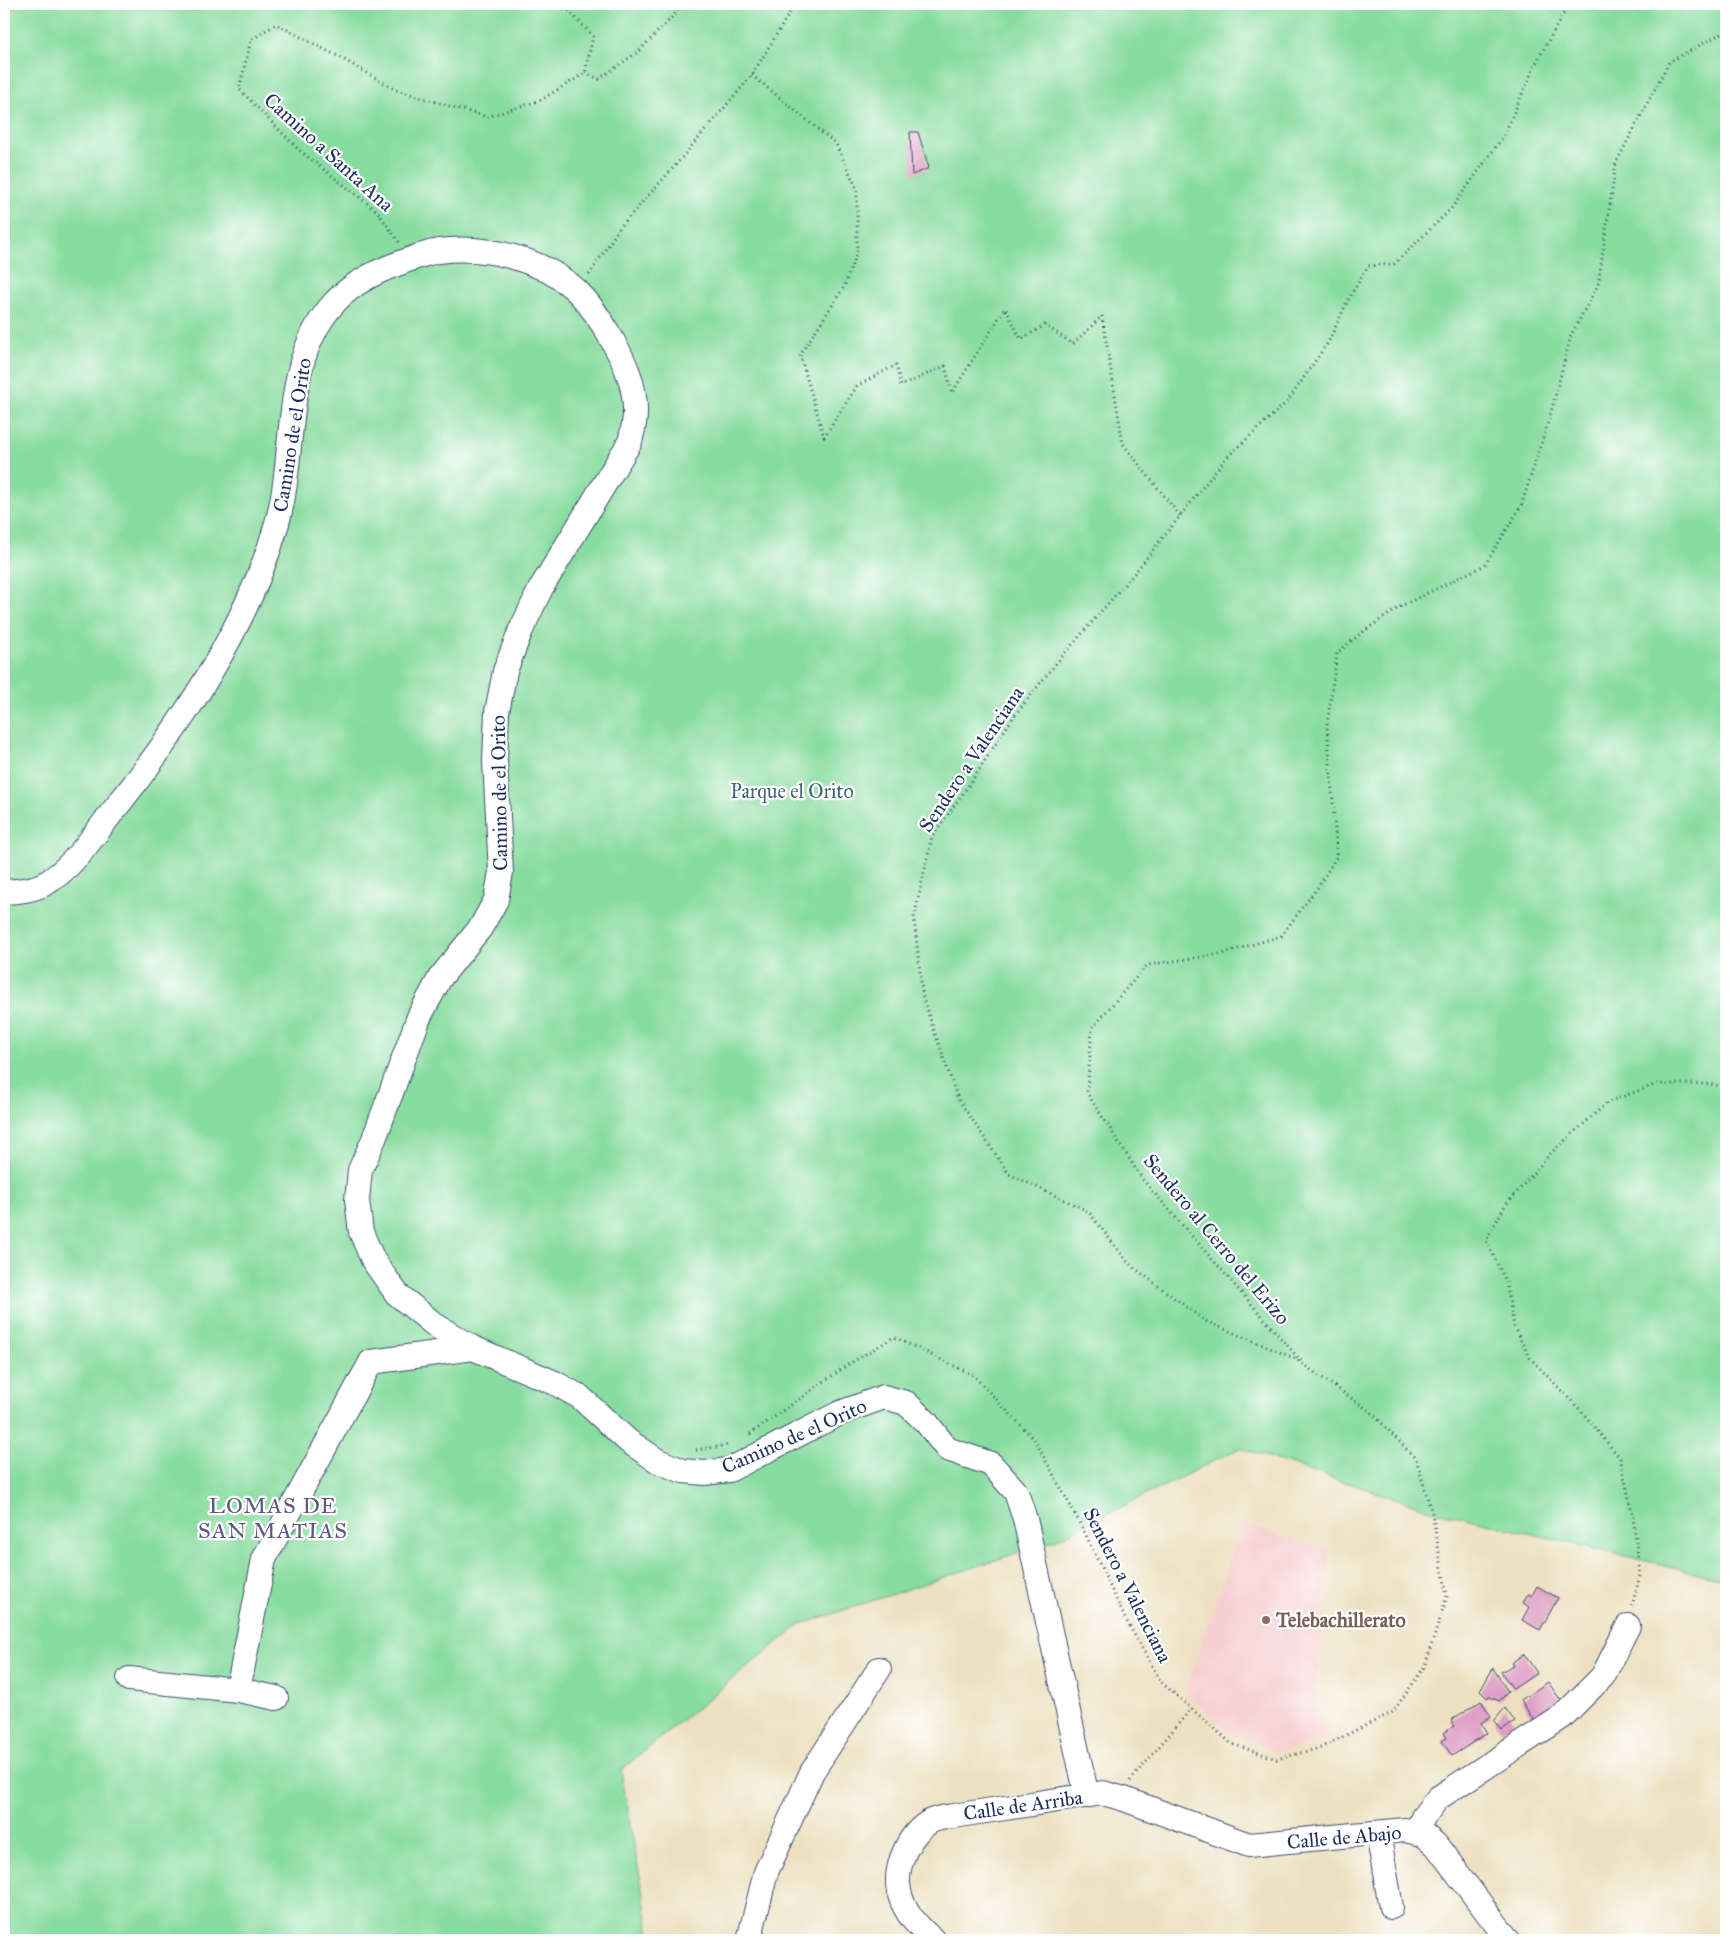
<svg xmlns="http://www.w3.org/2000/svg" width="1730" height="1944" viewBox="0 0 1730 1944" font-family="'IM FELL Great Primer',serif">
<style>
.built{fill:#f7cfd0}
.green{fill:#87dc9f;stroke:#51867e}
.building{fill:#dea0c5}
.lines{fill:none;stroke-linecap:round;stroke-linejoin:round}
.minor-casing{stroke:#3a4a6d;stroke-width:26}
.path{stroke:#3a4a6d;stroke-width:3;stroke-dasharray:1 4;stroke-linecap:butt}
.minor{stroke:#fff;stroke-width:24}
.education-dot{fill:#8d6e63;stroke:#fff;stroke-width:2}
.labels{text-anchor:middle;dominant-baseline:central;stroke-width:4.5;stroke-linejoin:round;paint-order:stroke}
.street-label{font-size:20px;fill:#1b2f5e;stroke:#fff}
.park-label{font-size:20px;fill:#3b6372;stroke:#fff}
.education-label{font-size:20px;font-weight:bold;fill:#785e54;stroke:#fff;text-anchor:start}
.quarter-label{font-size:22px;letter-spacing:1px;fill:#5f5782;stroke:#fff}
</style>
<rect width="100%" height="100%" fill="#fff"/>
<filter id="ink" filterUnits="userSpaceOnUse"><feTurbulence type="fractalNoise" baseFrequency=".02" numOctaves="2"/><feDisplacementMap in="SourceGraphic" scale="10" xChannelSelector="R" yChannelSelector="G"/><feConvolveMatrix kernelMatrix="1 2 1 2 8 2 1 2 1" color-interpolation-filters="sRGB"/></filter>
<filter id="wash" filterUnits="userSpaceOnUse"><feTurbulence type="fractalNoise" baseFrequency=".0096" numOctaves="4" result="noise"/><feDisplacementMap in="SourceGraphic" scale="20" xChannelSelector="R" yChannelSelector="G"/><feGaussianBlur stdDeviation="1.12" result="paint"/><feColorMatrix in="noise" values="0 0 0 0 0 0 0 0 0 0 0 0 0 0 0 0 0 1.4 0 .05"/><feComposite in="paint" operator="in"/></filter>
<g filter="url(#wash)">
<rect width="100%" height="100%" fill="#ede0c0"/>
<path class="built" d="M 1242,1524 L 1330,1550 L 1315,1709 L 1329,1738 L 1277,1753 L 1226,1729 L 1185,1691 Z"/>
<path class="green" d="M 4,4 L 1726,4 L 1726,1580 L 1431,1510 L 1240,1448 L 1053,1541 L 799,1625 L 621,1770 L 651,1940 L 4,1940 Z"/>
<g id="blocks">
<path class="building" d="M 910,132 L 918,132 L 929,168 L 912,175 Z
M 1537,1586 L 1558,1598 L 1540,1630 L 1522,1620 L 1529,1607 L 1523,1603 L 1528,1594 L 1532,1596 Z
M 1524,1654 L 1537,1673 L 1513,1689 L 1501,1672 L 1513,1665 L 1511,1663 Z
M 1493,1668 L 1508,1692 L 1499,1701 L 1490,1697 L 1487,1698 L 1480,1691 Z
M 1548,1682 L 1564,1705 L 1536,1724 L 1521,1700 Z
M 1481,1701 L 1491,1716 L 1481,1723 L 1487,1733 L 1452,1756 L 1442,1741 L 1447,1738 L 1444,1733 L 1454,1726 L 1451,1720 Z
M 1505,1708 L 1515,1722 L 1501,1730 L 1494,1721 Z"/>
</g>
</g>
<g filter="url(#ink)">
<use href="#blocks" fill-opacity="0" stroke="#3a4a6d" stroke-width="1"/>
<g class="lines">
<defs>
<path id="minor" d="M 4,892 C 19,891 34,890 48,882 C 73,866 92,838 110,815 C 177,732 248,627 277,523 C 297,453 281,369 329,309 C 347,286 374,272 400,263 C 413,258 426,253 439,251 C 486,245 543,259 578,292 C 591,305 602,322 611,338 C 625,362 636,386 635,414 C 635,423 632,433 630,442 L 541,588 L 520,632 L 505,671 L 497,712 L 495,761 L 501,872 L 496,900 L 481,927 L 440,978 L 419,1017 L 374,1139 L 360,1170 L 357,1200 L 361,1232 L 373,1260 L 397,1294 L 435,1325 L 473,1348 L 555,1383 L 580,1397 L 628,1441 L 658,1461 L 683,1471 L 705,1473 L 729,1470 L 840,1413 L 884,1397 L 906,1403 L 926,1422 L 947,1449 L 991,1464 L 1016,1492 L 1025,1519 L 1087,1796
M 129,1679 L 238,1690 L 276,1698
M 238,1690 L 264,1559 L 371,1362 L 473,1348
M 1378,1833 L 1391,1907
M 1416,1833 L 1423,1817 L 1438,1798 L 1562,1717 L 1603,1676 L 1628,1626
M 749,1940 L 766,1872 L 812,1772 L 879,1669
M 933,1940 C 918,1927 903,1911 899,1891 C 894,1866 909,1833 931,1821 C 937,1818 946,1817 953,1816 L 1103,1793 L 1124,1799 L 1249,1845 L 1405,1830 L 1423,1834 L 1436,1845 L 1508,1940"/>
</defs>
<use href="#minor" class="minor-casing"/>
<path class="path" d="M 585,73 L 599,79 L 639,51 L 685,4
M 752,75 L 836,144 L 857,189 L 857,251 L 844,287 L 800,355 L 824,437 L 857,386 L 896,365 L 901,386 L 945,366 L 952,393 L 1005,308 L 1021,339 L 1045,325 L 1073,344 L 1102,316 L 1123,444 L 1180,516
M 399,242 L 377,211 L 299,150 L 239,89 L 251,40 L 276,24 L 343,59 L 396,90 L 487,117 L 541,100 L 585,73 L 593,36 L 565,7 L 559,4
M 589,275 L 620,227 L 674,167 L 752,75 L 795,4
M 1301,1361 L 1143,1180 L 1087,1093 L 1092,1028 L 1147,965 L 1221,954 L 1281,936 L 1318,887 L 1337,856 L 1327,725 L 1337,653 L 1364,631 L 1403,605 L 1485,565 L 1521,506 L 1549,420 L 1571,335 L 1598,285 L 1616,163 L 1669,62 L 1726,31
M 750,1434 L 849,1364 L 894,1337 L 973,1375 L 1034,1439 L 1083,1529 L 1125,1618 L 1161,1682 L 1232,1744 L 1277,1759 L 1320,1748 L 1393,1712 L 1425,1666 L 1447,1596 L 1432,1513 L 1416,1459 L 1371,1412 L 1294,1358 L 1205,1321 L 1129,1264 L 1088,1211 L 1009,1174 L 958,1099 L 923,999 L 914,918 L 932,837 L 969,785 L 1014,716 L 1059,660 L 1137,570 L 1226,458 L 1287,402 L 1329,341 L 1347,302 L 1368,266 L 1394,264 L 1451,209 L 1503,137 L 1536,63 L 1569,4
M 696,1450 L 729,1445
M 1632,1606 L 1640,1575 L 1633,1516 L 1620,1458 L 1582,1412 L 1530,1358 L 1514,1327 L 1506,1282 L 1486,1240 L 1505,1206 L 1551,1153 L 1608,1102 L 1657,1084 L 1709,1084 L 1726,1087
M 1130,1781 L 1191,1709"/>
<use href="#minor" class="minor"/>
</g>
</g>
<circle class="education-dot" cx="1266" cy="1620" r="5"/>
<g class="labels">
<g class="street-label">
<text transform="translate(329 152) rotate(42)">Camino a Santa Ana</text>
<text transform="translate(292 435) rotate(-81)">Camino de el Orito</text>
<text transform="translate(971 759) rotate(-56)">Sendero a Valenciana</text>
<text transform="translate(499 793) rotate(-91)">Camino de el Orito</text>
<text transform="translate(1217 1239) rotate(50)">Sendero al Cerro del Erizo</text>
<text transform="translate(794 1436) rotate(-24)">Camino de el Orito</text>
<text transform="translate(1128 1585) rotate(63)">Sendero a Valenciana</text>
<text transform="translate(1023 1805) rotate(-8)">Calle de Arriba</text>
<text transform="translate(1344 1837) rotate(-5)">Calle de Abajo</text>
</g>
<g class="park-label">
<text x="792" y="791">Parque el Orito</text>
</g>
<g class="education-label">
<text x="1276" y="1620">Telebachillerato</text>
</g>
<g class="quarter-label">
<text x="273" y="1505">LOMAS DE<tspan x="273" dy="25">SAN MATIAS</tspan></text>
</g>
</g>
<rect width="1730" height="1944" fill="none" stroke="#fff" stroke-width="20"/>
</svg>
